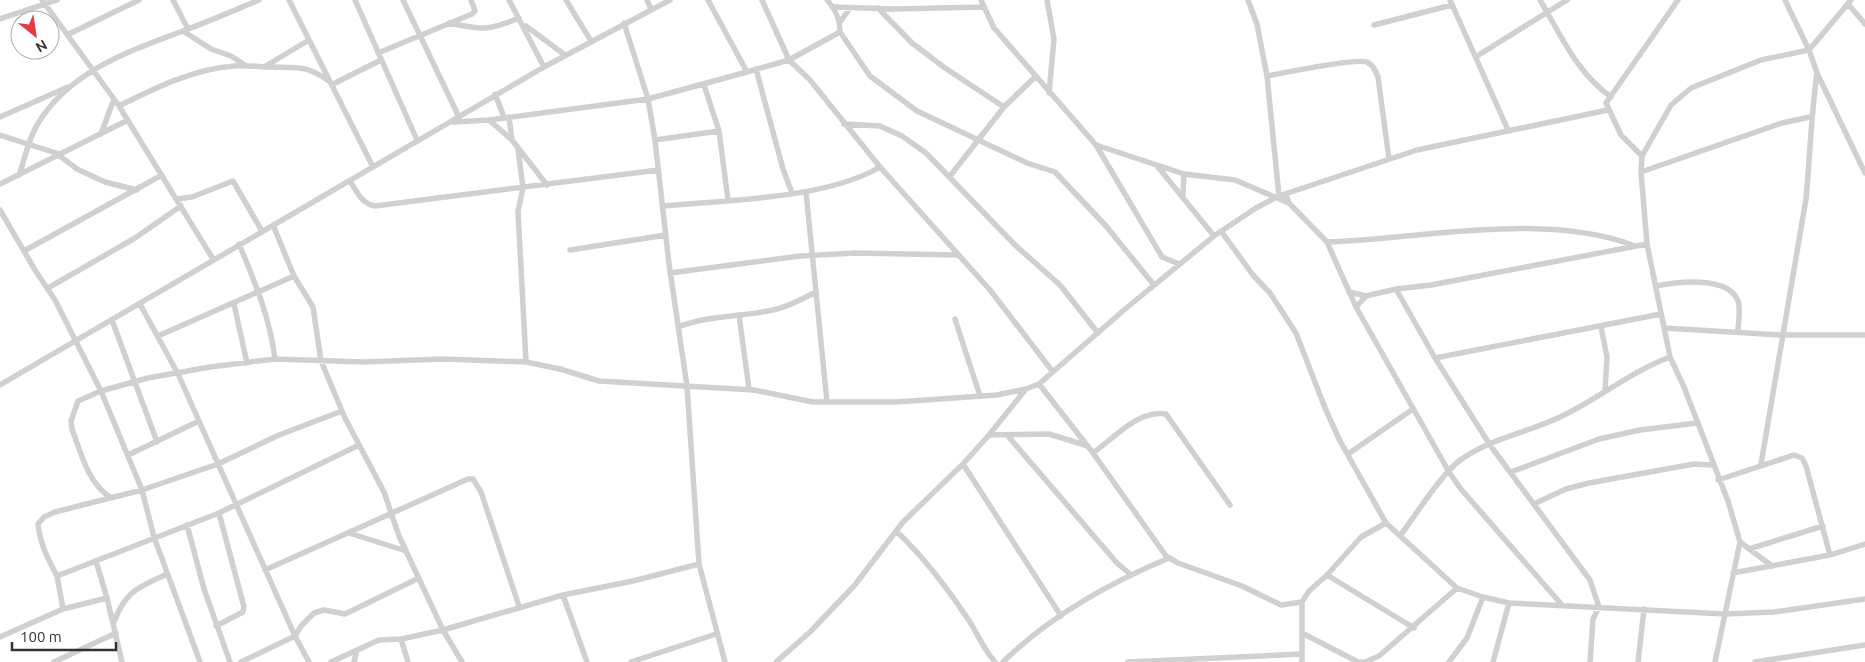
<svg xmlns="http://www.w3.org/2000/svg" width="1865" height="662" viewBox="0 0 1865 662" font-family="Ubuntu,sans-serif">
<style>
.lines{fill:none;stroke-linecap:round;stroke-linejoin:round}
.street{stroke:#d0d0d0;stroke-width:5.5}
</style>
<rect width="100%" height="100%" fill="#fff"/>
<g class="lines">
<path class="street" d="M 42,0 L 119,106 L 213,259
M 173,0 L 188,29
M 289,0 L 373,167
M 355,0 L 417,140
M 403,0 L 459,117
M 509,0 L 544,67
M 566,0 L 591,41
M 647,0 L 651,9
M 708,0 L 747,72 L 789,60 L 840,32 C 840,19 836,10 827,0
M 762,0 L 789,60 L 810,80 L 880,167 L 990,290 L 1053,372
M 981,0 L 994,28 L 1096,145 L 1184,174 L 1235,180 L 1289,203
M 1047,0 L 1054,39 L 1049,93
M 1248,0 L 1257,24 L 1267,76 L 1279,196
M 1450,0 L 1508,130
M 1540,0 C 1561,35 1576,72 1611,97
M 1851,0 L 1809,50 L 1817,73 L 1865,173
M 1848,4 L 1865,24
M 834,7 L 895,9 L 984,7
M 878,8 L 912,43 L 945,68 L 1004,107
M 0,19 L 57,0
M 840,22 L 850,8
M 449,23 C 482,30 488,31 519,18
M 624,23 L 648,99 L 655,140 L 669,264 L 687,386 L 699,564 L 725,662
M 1374,25 L 1452,5
M 526,26 L 565,55
M 183,31 L 211,49 L 231,56 L 245,65
M 840,32 L 870,76 L 917,111 L 1027,163 L 1055,172 L 1106,226 L 1154,285
M 69,34 L 139,0
M 378,53 L 472,14 L 475,11 L 471,0
M 1477,56 L 1567,0
M 264,67 L 309,40
M 756,69 L 783,169 L 792,193
M 1267,76 C 1283,73 1355,58 1367,62 C 1373,65 1376,71 1378,77 L 1389,159
M 704,85 L 719,131 L 728,200
M 495,94 L 504,117
M 119,106 C 155,88 193,69 234,66 C 246,65 257,67 269,67 C 300,68 306,64 333,84 L 381,60
M 0,117 L 68,87
M 509,117 L 512,140
M 489,120 L 512,140 L 547,185
M 454,122 L 489,120 L 648,99 L 747,72
M 844,124 L 880,126 L 902,136 L 926,153 L 1015,245 L 1060,285 L 1098,333
M 101,134 L 114,99
M 0,135 L 56,153 L 77,169 L 105,182 L 137,190
M 655,140 L 719,131
M 1096,145 L 1162,257 L 1179,264
M 518,149 L 523,188 L 518,211 L 526,362
M 1642,156 L 1621,135 L 1606,103 L 1678,0
M 1158,167 L 1214,236
M 1641,172 L 1782,123 L 1810,117
M 19,175 C 25,159 28,140 37,125 C 69,70 133,50 188,29 C 212,20 235,10 259,0
M 950,176 L 1004,107 L 1035,77
M 350,181 C 357,192 362,204 375,206 L 658,170
M 0,184 L 128,120
M 806,192 L 827,402
M 1286,194 L 1289,203 L 1327,242 L 1356,307 L 1449,472 L 1460,488 L 1562,605
M 1183,195 L 1184,174
M 177,199 L 192,197 L 233,181 L 262,231
M 663,206 C 726,200 826,199 880,167
M 0,210 L 35,270 L 55,300 L 101,391 L 142,490 L 154,537 L 200,662
M 273,225 L 294,276 L 313,307 L 321,361 L 345,418 L 384,492 L 399,536 L 443,630 L 401,639 L 379,640 L 331,662
M 1221,231 L 1253,275 L 1270,293 L 1296,333 L 1325,408 L 1340,441 L 1386,523 L 1457,588 L 1483,597 L 1509,603 L 1725,614 L 1774,612 L 1865,599
M 1327,242 C 1422,239 1544,211 1635,246
M 239,244 C 255,282 270,318 275,359
M 570,250 L 666,235
M 24,251 L 162,175
M 670,273 L 800,256 L 856,253 L 957,255
M 1656,286 C 1676,282 1728,275 1738,301 C 1741,309 1738,323 1738,332
M 48,288 L 135,238 L 181,206
M 1396,289 L 1435,358 L 1490,445 L 1590,580 L 1599,607 L 1593,619 L 1590,662
M 1349,292 L 1366,296
M 140,304 L 178,374 L 295,636 L 309,662
M 234,304 L 247,363
M 1356,307 L 1366,296 L 1396,289 L 1431,285 L 1647,244
M 739,315 L 749,389
M 955,319 L 980,396
M 112,320 L 157,442
M 678,327 C 709,315 741,317 773,310 C 788,307 802,299 816,292
M 1601,327 L 1607,357 L 1605,391
M 1664,328 L 1782,335 L 1865,335
M 158,336 L 294,276
M 1435,358 L 1661,314
M 1039,384 L 1093,453 L 1166,556 L 1178,563 L 1242,586 L 1281,605 L 1302,602
M 0,385 L 544,67 L 670,0
M 989,435 L 1026,389
M 1007,435 L 1117,563 L 1130,574
M 1093,453 C 1114,438 1139,409 1166,414 L 1230,505
M 1348,454 L 1413,409
M 128,455 L 199,421
M 963,464 L 1061,616
M 1761,464 L 1806,199 C 1810,157 1811,115 1817,73
M 1511,472 L 1599,439 L 1640,430 L 1697,423
M 1718,480 L 1794,455 L 1802,458 L 1806,466 L 1830,555 L 1733,573
M 110,497 C 88,483 81,453 72,429 L 71,421 L 78,401 L 101,391 L 148,378 L 210,367 L 275,359 L 364,362 L 442,359 L 526,362 L 560,369 L 599,381 L 754,390 L 813,402 L 896,402 L 997,395 L 1026,389 L 1039,384 L 1124,310 L 1214,236 L 1256,208 L 1279,196 L 1417,150 L 1608,110
M 1534,504 L 1566,489 L 1589,483 L 1694,464 L 1712,465
M 187,525 L 204,589 L 230,662
M 896,531 C 921,554 949,590 968,619 C 978,634 982,647 995,662
M 349,533 L 406,551
M 1400,536 C 1415,516 1440,476 1459,461 C 1488,439 1527,433 1560,417 C 1598,399 1630,372 1670,357
M 1740,542 L 1772,566
M 1749,549 L 1823,526
M 1830,555 L 1865,544
M 96,561 L 107,598 L 122,662
M 265,570 L 468,479 L 473,479 L 481,492 L 519,606
M 1327,575 L 1414,628
M 57,576 C 48,559 40,544 38,524 L 44,517 L 55,512 L 142,490 L 218,464 L 279,435 L 342,411
M 563,595 L 587,662
M 63,609 L 57,576 L 219,513 L 359,445
M 114,622 C 126,590 138,588 167,574
M 216,626 L 243,612 L 244,607 L 219,513
M 1302,633 L 1358,662 L 1365,662 L 1379,656 L 1457,588
M 0,637 L 63,609 L 107,598
M 401,639 L 408,662
M 54,662 L 116,633
M 241,662 L 295,636 L 301,626 L 314,613 L 324,610 L 345,614 L 419,578
M 354,662 L 357,650
M 462,662 L 443,630 L 563,595 L 633,581 L 699,564
M 631,662 L 716,634
M 776,662 L 810,632 L 854,586 L 903,522 L 963,464 L 989,435 L 1049,434 L 1088,446
M 1003,662 C 1050,616 1109,583 1169,558
M 1128,662 L 1302,654
M 1302,662 L 1302,602 L 1309,591 L 1327,575 L 1361,537 L 1386,523
M 1449,662 L 1467,638 L 1483,597
M 1493,662 L 1509,603
M 1638,662 L 1644,609
M 1715,662 L 1740,542 L 1728,501 L 1684,387 L 1670,357 L 1647,244 L 1641,172 L 1642,156 L 1671,105 L 1691,88 L 1761,60 L 1809,50 L 1785,0
M 1755,662 L 1865,645"/>
</g>
<g transform="translate(35 35) rotate(150)"><circle r="24" fill="#ffffff" stroke="#adadad"/>
<path d="M0-4L9 19L0 12L-9 19Z" fill="#e63946"/>
<text y="-8" font-size="14" font-weight="bold" text-anchor="middle" fill="#333333">N</text>
</g>
<path d="M12 642v8h104v-8" fill="none" stroke="#333333" stroke-width="2.5"/>
<text x="20" y="642" font-size="15" fill="#333333" stroke="#ffffff" stroke-width="4" paint-order="stroke">100 m</text>
</svg>
